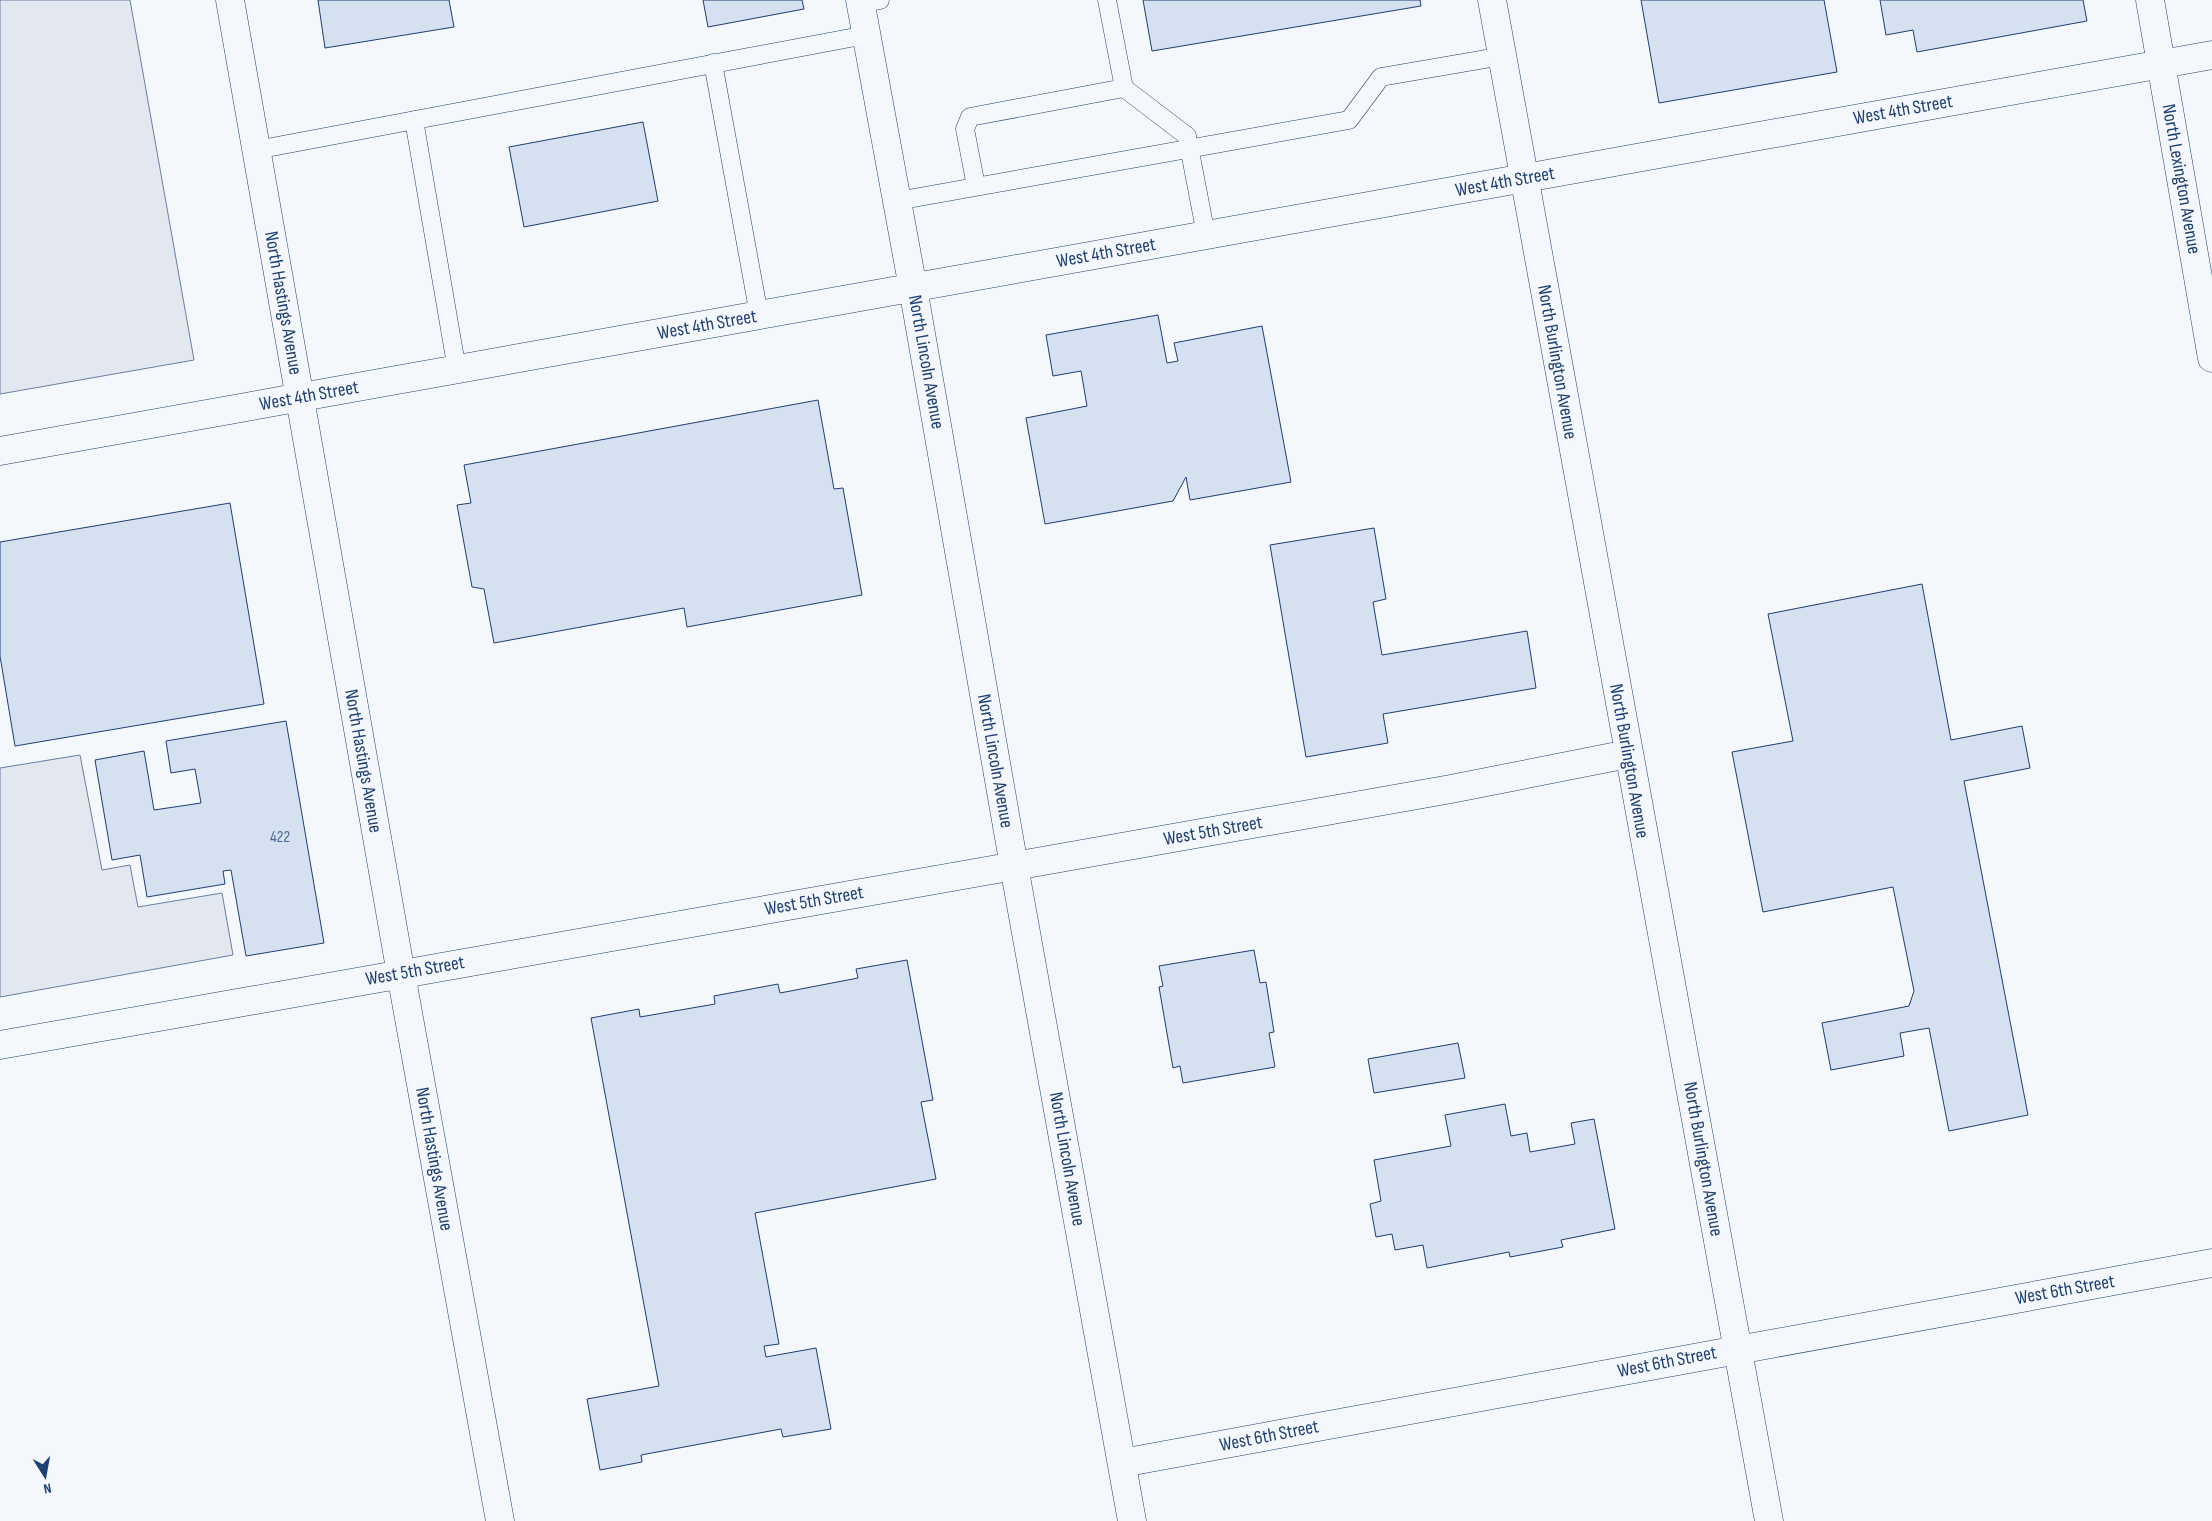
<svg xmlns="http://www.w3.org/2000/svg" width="2212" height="1521" viewBox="0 0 2212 1521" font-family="'Sofia Sans Condensed',sans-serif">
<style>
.parking{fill:#e3e8f0;stroke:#687fa3}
.building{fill:#d5e0f0;stroke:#1d3f73}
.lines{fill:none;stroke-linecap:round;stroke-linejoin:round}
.service-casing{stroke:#1d3f73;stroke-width:19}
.minor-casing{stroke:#1d3f73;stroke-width:29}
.trunk-casing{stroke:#1d3f73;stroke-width:29}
.service{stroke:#f4f7fb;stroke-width:18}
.minor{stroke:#f4f7fb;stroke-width:28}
.trunk{stroke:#f4f7fb;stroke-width:28}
.labels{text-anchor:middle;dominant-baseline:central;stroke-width:4;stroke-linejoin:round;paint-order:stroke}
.number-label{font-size:16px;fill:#4b6792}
.street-label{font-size:19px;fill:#1d3f73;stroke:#f4f7fb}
</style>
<rect width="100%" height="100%" fill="#f4f7fb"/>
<path class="parking" d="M 0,0 L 130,0 L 194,360 L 0,394 Z
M 80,755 L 102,870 L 130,865 L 138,907 L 222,893 L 233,955 L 0,997 L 0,768 Z"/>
<path class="building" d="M 318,0 L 449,0 L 454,27 L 325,48 Z
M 703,0 L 802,0 L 804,9 L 708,27 Z
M 1143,0 L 1420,0 L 1421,6 L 1152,51 Z
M 1641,0 L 1824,0 L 1837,72 L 1659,103 Z
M 1880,0 L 2083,0 L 2087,21 L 1917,52 L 1913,30 L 1886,35 Z
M 643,122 L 658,201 L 524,227 L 509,147 Z
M 1158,315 L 1167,363 L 1178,361 L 1174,343 L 1262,326 L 1291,482 L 1190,500 L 1186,477 L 1173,501 L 1045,524 L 1026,418 L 1087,406 L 1081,371 L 1053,376 L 1046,335 Z
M 818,400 L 834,489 L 843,488 L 862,595 L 687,627 L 684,608 L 494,643 L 484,589 L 472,587 L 457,505 L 471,503 L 464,465 Z
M 230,503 L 264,704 L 15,746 L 0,656 L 0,542 Z
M 1374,528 L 1386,599 L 1373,602 L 1382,655 L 1527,631 L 1536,688 L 1383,714 L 1388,743 L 1306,757 L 1270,545 Z
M 1922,584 L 1951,740 L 2022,726 L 2030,768 L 1964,781 L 2028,1115 L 1949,1131 L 1929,1028 L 1900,1033 L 1904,1056 L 1831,1070 L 1822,1023 L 1909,1006 L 1914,991 L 1893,887 L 1763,912 L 1732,752 L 1793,741 L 1768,614 Z
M 286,721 L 324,943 L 246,956 L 231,870 L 223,871 L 225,884 L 147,897 L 140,855 L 112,860 L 95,760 L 144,751 L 154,810 L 201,803 L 195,769 L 171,773 L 166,741 Z
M 1254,950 L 1260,983 L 1266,982 L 1274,1032 L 1269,1033 L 1275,1067 L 1183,1083 L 1180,1066 L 1173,1068 L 1159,987 L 1163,986 L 1159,966 Z
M 907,960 L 933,1100 L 921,1102 L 936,1179 L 755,1213 L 779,1344 L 764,1346 L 766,1357 L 816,1348 L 831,1429 L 783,1437 L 781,1429 L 641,1455 L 642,1462 L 600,1470 L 587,1399 L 659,1386 L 591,1018 L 639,1009 L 640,1017 L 715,1004 L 714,996 L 778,984 L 780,993 L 858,978 L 856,969 Z
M 1458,1043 L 1465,1078 L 1374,1093 L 1368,1059 Z
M 1505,1104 L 1511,1136 L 1527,1133 L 1530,1152 L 1575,1144 L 1571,1123 L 1594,1119 L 1615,1229 L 1561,1240 L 1563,1247 L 1510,1257 L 1509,1252 L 1427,1268 L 1423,1245 L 1395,1250 L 1392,1234 L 1376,1237 L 1370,1204 L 1381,1201 L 1374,1160 L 1451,1146 L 1445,1115 Z"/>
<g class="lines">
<defs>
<path id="service" d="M 860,4 L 880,0
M 713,63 L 759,315
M 1124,88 L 1187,136 L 1206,235
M 414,120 L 457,370
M 256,150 L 866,35
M 976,186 L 965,129 L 970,117 L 1124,88 L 1107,0
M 897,201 L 1349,120 L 1381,77 L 1503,56"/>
<path id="minor" d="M 230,0 L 401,974 L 500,1521
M 860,0 L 913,288 L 1014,866 L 1132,1521
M 2150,0 L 2212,358
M 0,451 L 2212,55
M 0,1045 L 1451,789 L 1628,754
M 1122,1463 L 2212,1263"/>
<path id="trunk" d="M 1492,0 L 1769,1521"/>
</defs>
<use href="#service" class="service-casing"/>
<use href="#minor" class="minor-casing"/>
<use href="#trunk" class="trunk-casing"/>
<use href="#service" class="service"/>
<use href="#minor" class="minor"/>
<use href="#trunk" class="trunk"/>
</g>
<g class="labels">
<g class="number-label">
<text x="280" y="837">422</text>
</g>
<g class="street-label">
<text transform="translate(1903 110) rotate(-10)">West 4th Street</text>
<text transform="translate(2181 179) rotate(80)">North Lexington Avenue</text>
<text transform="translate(1505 182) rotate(-10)">West 4th Street</text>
<text transform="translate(1106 253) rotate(-10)">West 4th Street</text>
<text transform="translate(283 303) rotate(80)">North Hastings Avenue</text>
<text transform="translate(707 325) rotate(-10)">West 4th Street</text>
<text transform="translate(926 362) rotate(80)">North Lincoln Avenue</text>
<text transform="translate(1557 362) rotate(80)">North Burlington Avenue</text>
<text transform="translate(309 396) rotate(-10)">West 4th Street</text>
<text transform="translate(363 761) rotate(80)">North Hastings Avenue</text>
<text transform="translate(995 761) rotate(80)">North Lincoln Avenue</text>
<text transform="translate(1629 761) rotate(80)">North Burlington Avenue</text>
<text transform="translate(1213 831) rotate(-10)">West 5th Street</text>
<text transform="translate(814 901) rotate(-10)">West 5th Street</text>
<text transform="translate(415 971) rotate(-10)">West 5th Street</text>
<text transform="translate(434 1159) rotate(80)">North Hastings Avenue</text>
<text transform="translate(1067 1159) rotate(80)">North Lincoln Avenue</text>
<text transform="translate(1703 1159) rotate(80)">North Burlington Avenue</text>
<text transform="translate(2065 1290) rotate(-10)">West 6th Street</text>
<text transform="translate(1667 1362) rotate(-11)">West 6th Street</text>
<text transform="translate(1269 1436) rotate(-11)">West 6th Street</text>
</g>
</g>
<g transform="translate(45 1476) rotate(169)" stroke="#f4f7fb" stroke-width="4" paint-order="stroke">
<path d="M0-4L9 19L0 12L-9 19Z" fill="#1d3f73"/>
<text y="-8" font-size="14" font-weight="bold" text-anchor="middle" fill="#1d3f73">N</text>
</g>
</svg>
